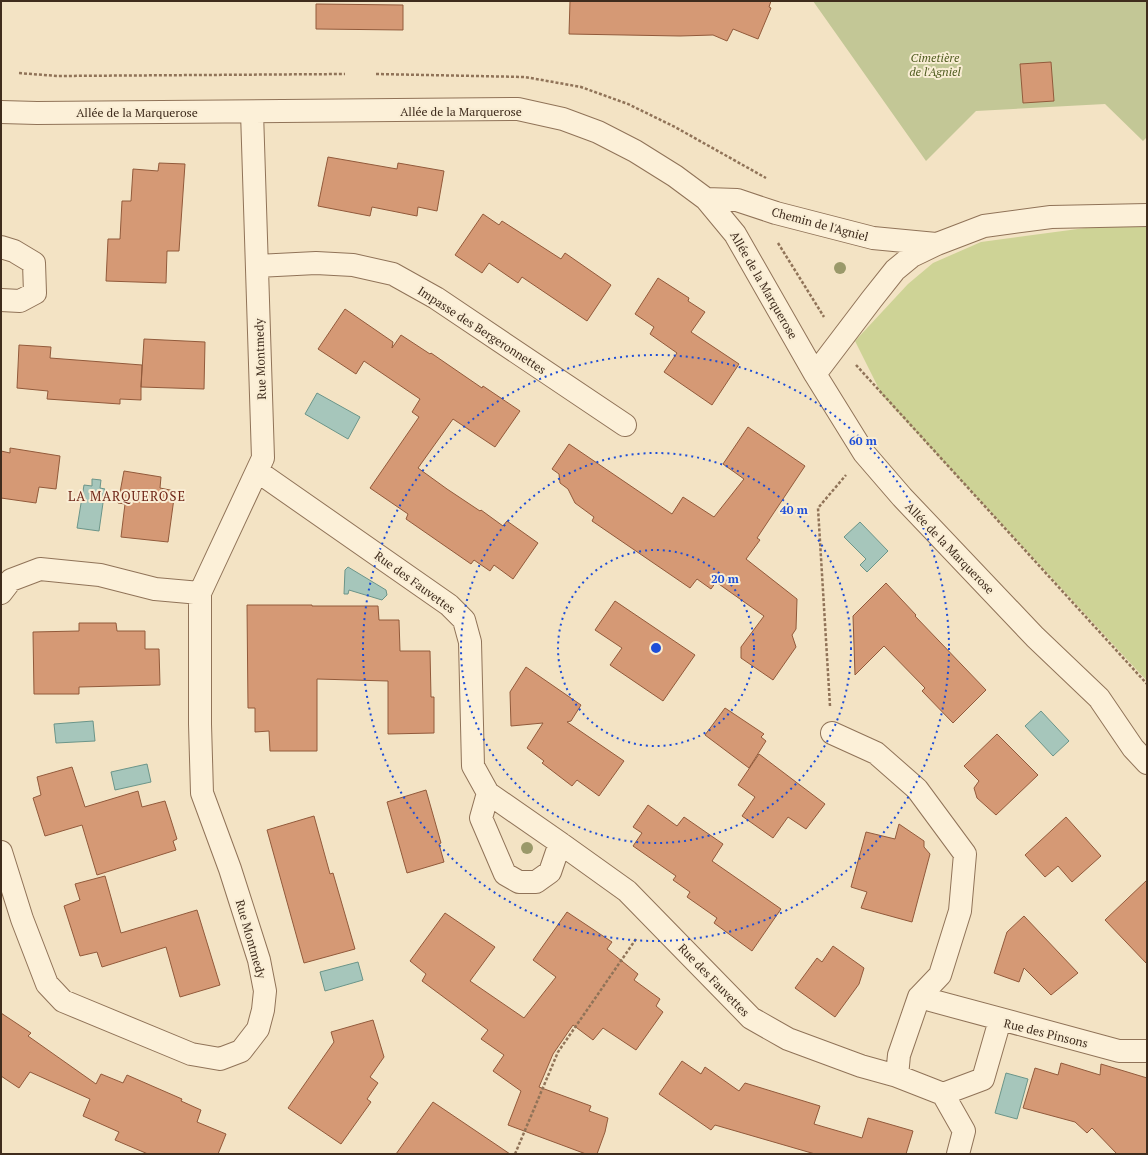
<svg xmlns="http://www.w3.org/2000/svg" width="1148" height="1155" viewBox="0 0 1148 1155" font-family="'PT Serif',serif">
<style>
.green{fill:#ced396}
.cemetery{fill:#c3c796}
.water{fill:#a6c6bb;stroke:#6b9589}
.building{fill:#d59975;stroke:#925a3b}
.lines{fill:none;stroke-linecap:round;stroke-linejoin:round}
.street-casing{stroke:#907358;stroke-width:24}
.path{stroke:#907358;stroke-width:2.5;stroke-dasharray:3 2;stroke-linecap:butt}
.street{stroke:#fcf0d8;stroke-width:22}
.tree{fill:#9a996a}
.ring{fill:none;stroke:#1d4ed8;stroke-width:2;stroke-dasharray:2 4}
.labels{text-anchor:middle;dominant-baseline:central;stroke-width:4;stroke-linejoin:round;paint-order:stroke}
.park-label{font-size:12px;font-style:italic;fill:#515d21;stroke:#f9edd4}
.street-label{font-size:12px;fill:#3f2c1d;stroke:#f9edd4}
.neighbourhood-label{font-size:13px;letter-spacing:1px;fill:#702718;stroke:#f9edd4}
.centre{fill:#1d4ed8;stroke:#f9edd4;stroke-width:2}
.ring-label{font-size:12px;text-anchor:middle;font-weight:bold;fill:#1d4ed8;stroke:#f9edd4;stroke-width:4;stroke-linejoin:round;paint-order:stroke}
</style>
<rect width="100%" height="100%" fill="#f3e3c4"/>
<path class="green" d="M 1115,224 L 1147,225 L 1147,681 L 882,395 L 855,341 L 908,284 L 933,263 L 981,242 Z"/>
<path class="cemetery" d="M 813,1 L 1147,1 L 1147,137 L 1143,141 L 1105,104 L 976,111 L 926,161 Z"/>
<path class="water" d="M 317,393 L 360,417 L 348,439 L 305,414 Z
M 92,479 L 101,480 L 100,488 L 105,489 L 99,531 L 77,528 L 84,485 L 92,486 Z
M 860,522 L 888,551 L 867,572 L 860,565 L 866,559 L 844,537 Z
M 348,567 L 386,590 L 387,595 L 382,600 L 349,590 L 348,594 L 344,594 L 345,570 Z
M 1041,711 L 1069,741 L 1053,756 L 1025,726 Z
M 93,721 L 95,741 L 56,743 L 54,724 Z
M 147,764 L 151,782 L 115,790 L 111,772 Z
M 358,962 L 363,980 L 325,991 L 320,972 Z
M 1006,1073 L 1028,1079 L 1017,1119 L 995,1113 Z"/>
<path class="building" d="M 570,1 L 771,1 L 769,7 L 771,8 L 758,39 L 733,29 L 727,41 L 713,35 L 680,36 L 569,34 Z
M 316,4 L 403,5 L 403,30 L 316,29 Z
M 1051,62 L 1054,101 L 1023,103 L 1020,64 Z
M 328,157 L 397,169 L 398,163 L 444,171 L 437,211 L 418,207 L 417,216 L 372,207 L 370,216 L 318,206 Z
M 159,163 L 185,164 L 179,251 L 167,251 L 166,283 L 106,281 L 108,239 L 120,239 L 122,201 L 131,201 L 133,169 L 158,171 Z
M 483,214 L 499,225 L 502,221 L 561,259 L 565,253 L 611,285 L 587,321 L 522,277 L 518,283 L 489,263 L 482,273 L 455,255 Z
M 658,278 L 689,298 L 688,301 L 705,312 L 691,332 L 739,364 L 712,405 L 664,372 L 677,353 L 650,334 L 654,327 L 635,314 Z
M 345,309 L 393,342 L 392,348 L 401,335 L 430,354 L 431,353 L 482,388 L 483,386 L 520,411 L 495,447 L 453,419 L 418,468 L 447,489 L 480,511 L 481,510 L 503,526 L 507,521 L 538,543 L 513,579 L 494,565 L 490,571 L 474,560 L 471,564 L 406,519 L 408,514 L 370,488 L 419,417 L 412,412 L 420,399 L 364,361 L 356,374 L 318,349 Z
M 144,339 L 205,342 L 204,389 L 141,387 L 141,400 L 120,399 L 120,404 L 47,399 L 48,391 L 17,388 L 19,345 L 51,347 L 50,358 L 142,365 L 141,387 Z
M 748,427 L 805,466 L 757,538 L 760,540 L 746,559 L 797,599 L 796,629 L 792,635 L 796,647 L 773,680 L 741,658 L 741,647 L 764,616 L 716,582 L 711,589 L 697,579 L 690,588 L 592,521 L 594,517 L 575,503 L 568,489 L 560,483 L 559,474 L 552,469 L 569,444 L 672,514 L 683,497 L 714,517 L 744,479 L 723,464 Z
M 10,448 L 60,456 L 56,489 L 39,487 L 36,503 L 1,498 L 1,451 L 10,453 Z
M 124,471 L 161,477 L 160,488 L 175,491 L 168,542 L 121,537 L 125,504 L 118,503 Z
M 886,583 L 916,615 L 915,616 L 986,690 L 953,723 L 922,691 L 925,688 L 884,646 L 855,675 L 853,616 Z
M 615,601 L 695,655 L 663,701 L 610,665 L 622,648 L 595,630 Z
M 247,605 L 312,605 L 312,606 L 378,606 L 379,620 L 399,620 L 400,651 L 430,651 L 431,697 L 434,697 L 434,733 L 388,734 L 388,681 L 317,679 L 317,751 L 270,751 L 269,731 L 255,732 L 255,708 L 248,708 Z
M 79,623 L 116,623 L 117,631 L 145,631 L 145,649 L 159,649 L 160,685 L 79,687 L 79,694 L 34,694 L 33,632 L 79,631 Z
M 526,667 L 581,705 L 571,721 L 567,722 L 624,761 L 599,796 L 577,780 L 572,786 L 542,763 L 544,761 L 527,748 L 543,723 L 511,726 L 510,692 Z
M 725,708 L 764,734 L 761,737 L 766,741 L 749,768 L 705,735 Z
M 997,734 L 1038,775 L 996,815 L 977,798 L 974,788 L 979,781 L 964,766 Z
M 759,754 L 825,804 L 806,829 L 788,817 L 773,838 L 742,816 L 755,797 L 738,785 Z
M 72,767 L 85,807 L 138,791 L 142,807 L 165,801 L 177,839 L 173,841 L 176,850 L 97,875 L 82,825 L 45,836 L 33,798 L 41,795 L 37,777 Z
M 426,790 L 441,843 L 439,844 L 444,862 L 407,873 L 387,802 Z
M 648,805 L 677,826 L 684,817 L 723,844 L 712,861 L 781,909 L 752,951 L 714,923 L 717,918 L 687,897 L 690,892 L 673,880 L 676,876 L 633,846 L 642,833 L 633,827 Z
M 314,816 L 330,874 L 333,873 L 355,949 L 304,963 L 267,830 Z
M 1066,817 L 1101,856 L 1072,882 L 1058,866 L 1045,877 L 1025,855 Z
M 899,824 L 924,841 L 924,847 L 930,854 L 912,922 L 861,908 L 867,892 L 851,887 L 866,832 L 895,839 Z
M 105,876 L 121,933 L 197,910 L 220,985 L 180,997 L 166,947 L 102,967 L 97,952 L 80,956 L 64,906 L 80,900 L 75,884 Z
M 1147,880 L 1147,964 L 1105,920 Z
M 567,912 L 612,942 L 607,949 L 638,974 L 634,980 L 660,999 L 656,1006 L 663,1012 L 636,1050 L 603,1028 L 593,1040 L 573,1025 L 553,1054 L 539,1087 L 591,1106 L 589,1111 L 608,1118 L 605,1132 L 597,1154 L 586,1154 L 508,1125 L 521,1091 L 493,1071 L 504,1055 L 481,1039 L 488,1030 L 422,981 L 426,974 L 410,961 L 445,913 L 495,947 L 470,981 L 524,1018 L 556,977 L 533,960 Z
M 1024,916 L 1078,973 L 1051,995 L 1024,968 L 1019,982 L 994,973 L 1007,932 Z
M 833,946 L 864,968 L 859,984 L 835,1017 L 795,988 L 817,958 L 822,962 Z
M 1,1013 L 31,1033 L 28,1036 L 96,1084 L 101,1074 L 123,1083 L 127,1075 L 182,1099 L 181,1101 L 201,1110 L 197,1122 L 226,1134 L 218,1154 L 148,1154 L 115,1140 L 119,1132 L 83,1116 L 90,1099 L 30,1072 L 19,1088 L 1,1076 Z
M 373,1020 L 384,1057 L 370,1077 L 378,1083 L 367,1099 L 371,1102 L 341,1144 L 288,1108 L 334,1042 L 331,1032 Z
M 682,1061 L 701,1074 L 705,1067 L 739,1091 L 745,1083 L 820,1106 L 814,1124 L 862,1138 L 868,1118 L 913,1131 L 906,1154 L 815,1154 L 715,1125 L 711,1130 L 659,1094 Z
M 1061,1063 L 1100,1075 L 1101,1064 L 1147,1078 L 1147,1154 L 1117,1154 L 1092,1128 L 1087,1133 L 1075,1122 L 1023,1108 L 1035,1068 L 1058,1075 Z
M 433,1102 L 510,1154 L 396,1154 Z"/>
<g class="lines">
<defs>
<path id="street" d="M 1,112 L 37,113 L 518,109 L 563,119 L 598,132 L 635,151 L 675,176 L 706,199 L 735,234 L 815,374 L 864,453 L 902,497 L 1035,637 L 1099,698 L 1133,748 L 1147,763
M 706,199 L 737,200 L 776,213 L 873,238 L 936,244
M 1,247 L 14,251 L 34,263 L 35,293 L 20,301 L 1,300
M 257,266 L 316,263 L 353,265 L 393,274 L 436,298 L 625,425
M 815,374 L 872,299 L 895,270 L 912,256 L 937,244 L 984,226 L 1051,217 L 1147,215
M 257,471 L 449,605 L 464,620 L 470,642 L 473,766 L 488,793 L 560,843 L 627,891 L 751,1018 L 788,1039 L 861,1066 L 897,1076 L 943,1094 L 964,1131 L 958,1154
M 1,593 L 11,580 L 40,569 L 100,575 L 155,589 L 200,593
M 832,733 L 876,753 L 917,789 L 965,854 L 960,911 L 940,975 L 919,997 L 899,1055 L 897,1076
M 488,793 L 481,818 L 505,874 L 519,882 L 536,882 L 550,872 L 560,843
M 1,852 L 22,919 L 47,984 L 63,1001 L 191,1054 L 220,1059 L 241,1051 L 258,1029 L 263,1010 L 265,991 L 259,960 L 230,869 L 202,793 L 200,724 L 200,593 L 263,458 L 252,112
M 919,997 L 1119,1051 L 1147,1051
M 943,1094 L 983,1079 L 1000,1020"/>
</defs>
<use href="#street" class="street-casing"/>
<path class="path" d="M 19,73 L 57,76 L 345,74
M 376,74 L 525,77 L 581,87 L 628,104 L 675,127 L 766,178
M 778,243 L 824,317
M 856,365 L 1147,684
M 830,706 L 818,508 L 846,475
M 515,1154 L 558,1052 L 636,939"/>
<use href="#street" class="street"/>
</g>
<g class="tree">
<circle cx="840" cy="268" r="6"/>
<circle cx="527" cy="848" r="6"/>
</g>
<g class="ring">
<circle cx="656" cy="648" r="98"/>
<circle cx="656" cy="648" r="195"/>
<circle cx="656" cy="648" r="293"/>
</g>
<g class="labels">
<g class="park-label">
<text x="935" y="57">Cimetière<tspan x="935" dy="14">de l'Agniel</tspan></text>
</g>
<g class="street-label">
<text x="461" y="111">Allée de la Marquerose</text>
<text x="137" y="112">Allée de la Marquerose</text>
<text transform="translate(820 224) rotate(15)">Chemin de l'Agniel</text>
<text transform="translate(764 285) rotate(60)">Allée de la Marquerose</text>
<text transform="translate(482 330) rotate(33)">Impasse des Bergeronnettes</text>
<text transform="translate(260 359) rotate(-92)">Rue Montmedy</text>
<text transform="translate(950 548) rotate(46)">Allée de la Marquerose</text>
<text transform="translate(415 582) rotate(36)">Rue des Fauvettes</text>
<text transform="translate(251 939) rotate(74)">Rue Montmedy</text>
<text transform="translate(714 980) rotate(46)">Rue des Fauvettes</text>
<text transform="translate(1046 1033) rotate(14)">Rue des Pinsons</text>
</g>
<g class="neighbourhood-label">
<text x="127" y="496">LA MARQUEROSE</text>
</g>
</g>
<circle cx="656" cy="648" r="6" class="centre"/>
<g class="ring-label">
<text x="863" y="445">60 m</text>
<text x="794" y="514">40 m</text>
<text x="725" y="583">20 m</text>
</g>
<rect width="1148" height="1155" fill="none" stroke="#3f2c1d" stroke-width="4"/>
</svg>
